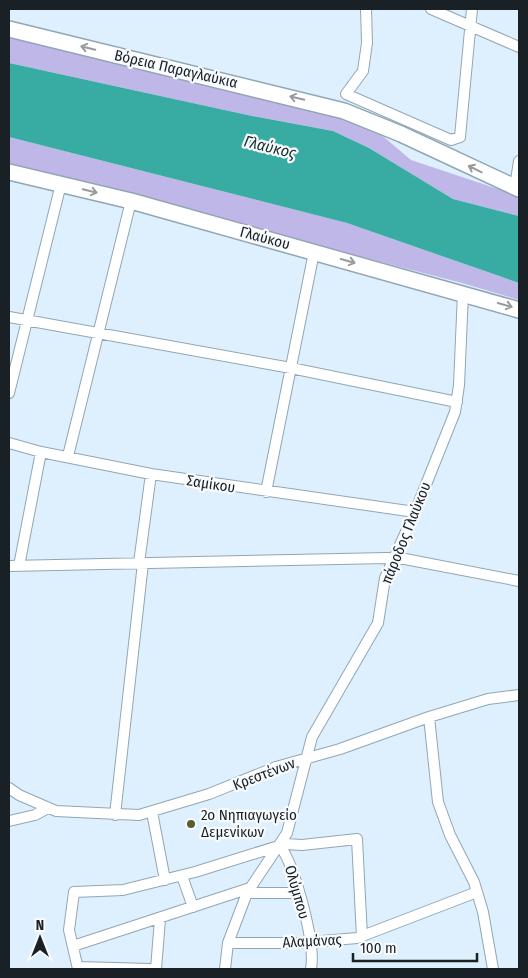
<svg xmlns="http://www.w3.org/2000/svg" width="528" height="978" viewBox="0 0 528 978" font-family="'Fira Sans Condensed',sans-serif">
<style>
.green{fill:#beb7e8}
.water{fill:#38aca3}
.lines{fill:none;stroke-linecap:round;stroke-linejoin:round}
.street-casing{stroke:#91a6b5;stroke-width:12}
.primary-casing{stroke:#91a6b5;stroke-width:18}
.street{stroke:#fff;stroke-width:10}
.primary{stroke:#fff;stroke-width:15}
.oneway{stroke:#989b9d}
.poi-dot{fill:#5c5d2b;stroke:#f7fbfe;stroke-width:2}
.labels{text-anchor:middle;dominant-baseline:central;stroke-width:4.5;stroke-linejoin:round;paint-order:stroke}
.street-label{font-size:15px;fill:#192026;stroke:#f7fbfe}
.poi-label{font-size:15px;fill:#192026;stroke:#f7fbfe;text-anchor:start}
.water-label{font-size:16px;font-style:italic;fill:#192e2c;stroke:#f7fbfe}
</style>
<rect width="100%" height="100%" fill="#def0fd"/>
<path class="green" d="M 9,37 L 329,112 L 378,132 L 411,160 L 519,196 L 519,216 L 453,199 L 369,148 L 333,131 L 252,116 L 9,63 Z
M 9,137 L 347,223 L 519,283 L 519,300 L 462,283 L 9,165 Z"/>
<path class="water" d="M 9,63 L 252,116 L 333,131 L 369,148 L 453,199 L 519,216 L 519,283 L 347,223 L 9,137 Z"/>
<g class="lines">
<defs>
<path id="street" d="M 366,9 L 367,43 L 363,71 L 346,94 L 451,140 L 460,137 L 472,9
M 431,9 L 519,47
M 515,187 L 519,161
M 9,317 L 291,368 L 457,402
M 9,393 L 61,184
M 9,443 L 41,452 L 151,474 L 415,512
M 68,456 L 131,201
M 266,492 L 314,252
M 139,563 L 151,474
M 9,566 L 387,558 L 405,559 L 519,581
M 19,566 L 41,452
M 429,717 L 438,802 L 450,835 L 474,882 L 483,912 L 493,969
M 9,788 L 19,795 L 56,811 L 139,815 L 209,794 L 276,767 L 340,749 L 429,717 L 488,699 L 519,695
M 152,812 L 165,880
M 115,815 L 143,563
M 9,821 L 35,815 L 48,808
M 280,846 C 295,866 316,944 311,969
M 182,876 L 193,907
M 247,893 L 299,893
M 228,943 L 299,943 L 357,938 L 477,892
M 73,946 L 250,888
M 79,967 L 150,969
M 78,969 L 69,930 L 74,892 L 123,890 L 195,872 L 285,844 L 302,845 L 357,839 L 362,937
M 156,969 L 160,919
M 225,969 L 228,943 L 247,893 L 287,833 L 312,737 L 378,623 L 385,578 L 415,512 L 455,412 L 459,385 L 463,293"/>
<path id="primary" d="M 9,29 L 344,111 L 401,134 L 519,189
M 9,172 L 131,201 L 519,310"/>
</defs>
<use href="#street" class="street-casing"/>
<use href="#primary" class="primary-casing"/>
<use href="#street" class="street"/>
<use href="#primary" class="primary"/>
</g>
<defs><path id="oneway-shaft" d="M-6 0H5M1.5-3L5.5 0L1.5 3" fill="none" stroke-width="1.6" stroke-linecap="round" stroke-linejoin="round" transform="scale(1.25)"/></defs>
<g class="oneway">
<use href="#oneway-shaft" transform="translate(88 48) rotate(-166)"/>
<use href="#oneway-shaft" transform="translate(297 98) rotate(-166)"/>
<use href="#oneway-shaft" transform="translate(475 169) rotate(-154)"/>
<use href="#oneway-shaft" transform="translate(90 191) rotate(14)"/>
<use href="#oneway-shaft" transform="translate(348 261) rotate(16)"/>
<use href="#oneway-shaft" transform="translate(505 305) rotate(16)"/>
</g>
<circle class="poi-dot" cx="191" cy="824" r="5"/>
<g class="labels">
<g class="street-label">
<text transform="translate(176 69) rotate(13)">Βόρεια Παραγλαύκια</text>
<text transform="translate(265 238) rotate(15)">Γλαύκου</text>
<text transform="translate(211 484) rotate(9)">Σαμίκου</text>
<text transform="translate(406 533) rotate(-68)">πάροδος Γλαύκου</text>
<text transform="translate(264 774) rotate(-21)">Κρεστένων</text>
<text transform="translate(297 892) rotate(74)">Ολύμπου</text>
<text transform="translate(312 941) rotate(-3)">Αλαμάνας</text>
</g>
<g class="poi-label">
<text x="201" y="815">2ο Νηπιαγωγείο<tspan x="201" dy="17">Δεμενίκων</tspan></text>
</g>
<g class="water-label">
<text transform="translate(270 147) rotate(14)">Γλαύκος</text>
</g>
</g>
<rect width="528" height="978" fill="none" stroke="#192026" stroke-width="20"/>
<g transform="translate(40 938)" stroke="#f7fbfe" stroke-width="4" paint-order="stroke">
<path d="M0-4L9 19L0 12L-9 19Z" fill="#192026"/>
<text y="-8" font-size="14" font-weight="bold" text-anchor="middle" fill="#192026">N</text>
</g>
<path d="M353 953v8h124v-8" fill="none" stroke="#192026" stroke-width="2.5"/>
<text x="360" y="953" font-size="15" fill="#192026" stroke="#f7fbfe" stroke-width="4" paint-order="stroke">100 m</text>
</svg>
